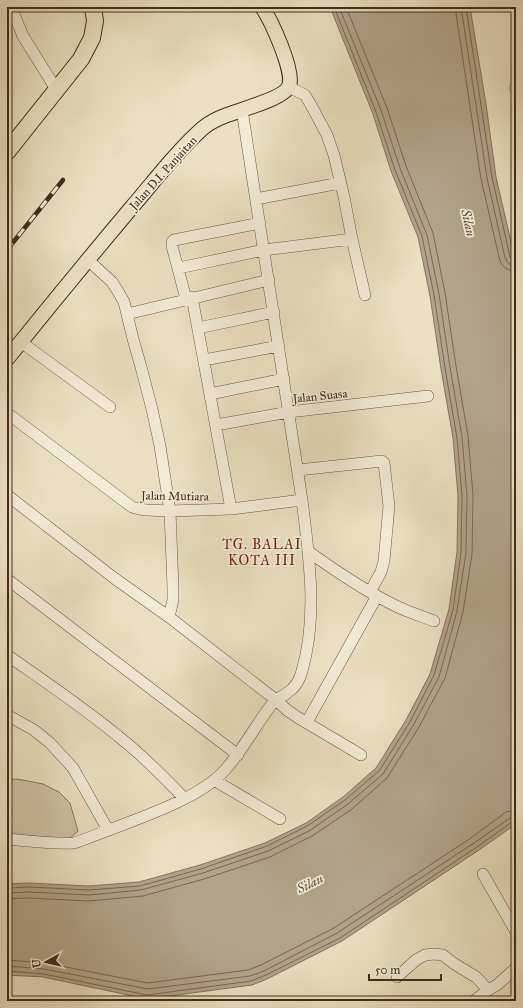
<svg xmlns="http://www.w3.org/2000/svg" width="523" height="1008" viewBox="0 0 523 1008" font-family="'IM FELL Great Primer',serif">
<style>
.green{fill:#cfc2a6;stroke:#8a7662}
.water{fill:#b2a38a;stroke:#86735f}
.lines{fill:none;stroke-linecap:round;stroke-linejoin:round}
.shore{stroke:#7b6654;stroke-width:1}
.minor-casing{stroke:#6e5847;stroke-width:12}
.major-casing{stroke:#442a1e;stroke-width:16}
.highway-casing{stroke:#442a1e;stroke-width:18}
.minor{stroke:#f2ecd7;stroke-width:11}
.major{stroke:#ebe1c2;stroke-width:14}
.highway{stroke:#ebe1c2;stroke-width:16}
.rail-casing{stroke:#442a1e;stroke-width:4.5}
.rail{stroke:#f2ecd7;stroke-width:3;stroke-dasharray:9;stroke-linecap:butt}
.labels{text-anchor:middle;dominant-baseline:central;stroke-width:3.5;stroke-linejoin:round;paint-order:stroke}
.street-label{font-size:12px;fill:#442a1e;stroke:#f2ecd7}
.water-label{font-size:13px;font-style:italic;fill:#654e3e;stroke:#f2ecd7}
.quarter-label{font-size:14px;letter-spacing:1px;fill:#7a1f14;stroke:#f2ecd7}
</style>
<rect width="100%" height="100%" fill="#ebe1c2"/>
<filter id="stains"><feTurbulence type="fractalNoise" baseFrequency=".005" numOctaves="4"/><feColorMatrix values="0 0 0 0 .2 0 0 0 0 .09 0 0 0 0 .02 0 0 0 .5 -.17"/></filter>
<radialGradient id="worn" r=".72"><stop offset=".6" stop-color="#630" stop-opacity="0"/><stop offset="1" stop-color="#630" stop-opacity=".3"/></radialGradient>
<path class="green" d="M 17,779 L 43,784 L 59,792 L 70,803 L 78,831 L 69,839 L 7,834 L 7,780 Z"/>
<path class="water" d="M 330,7 L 470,7 L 486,104 L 496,177 L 516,264 L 516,824 L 479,850 L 342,941 L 267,979 L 252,985 L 147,999 L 43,977 L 7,975 L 7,884 L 28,883 L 89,886 L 139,882 L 200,865 L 265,843 L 306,823 L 343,797 L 376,768 L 406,720 L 430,674 L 449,609 L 457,552 L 458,496 L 453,438 L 441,369 L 430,296 L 418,237 L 391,171 L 373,114 Z"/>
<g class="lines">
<path class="shore" d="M 455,7 L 481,179 L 500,261 C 503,268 509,271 516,271
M 461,7 L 487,178 L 505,258 L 509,264 L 516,265
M 466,7 L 492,177 L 510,257 L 513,260 L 516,260
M 7,888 L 28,887 L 89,890 L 140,886 L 201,869 L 267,846 L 307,826 L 345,800 L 379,771 L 410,722 L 434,675 L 453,610 L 461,553 L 462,496 L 457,438 L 445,368 L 434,295 L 422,236 L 395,170 L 376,112 L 334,7
M 7,893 L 28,892 L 89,895 L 141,890 L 203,873 L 268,851 L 309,831 L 348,804 L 383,774 L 414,724 L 439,677 L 457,611 L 466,553 L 467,496 L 462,437 L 450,367 L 439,294 L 427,235 L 400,168 L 381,110 L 339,7
M 7,899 L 28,898 L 89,901 L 143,896 L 204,879 L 270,857 L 312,836 L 352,809 L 387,778 L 419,727 L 445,678 L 463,612 L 472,554 L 473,496 L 468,436 L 456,366 L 445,293 L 433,233 L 406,166 L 387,108 L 346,7
M 7,960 L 45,963 L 148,983 L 248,970 L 261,965 L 334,928 L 471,838 L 506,812 L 516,810
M 7,966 L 44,969 L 148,989 L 250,976 L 264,971 L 337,933 L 474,843 L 510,818 L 516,816
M 7,971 L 44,974 L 147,995 L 251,981 L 266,975 L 340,938 L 477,847 L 512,822 L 516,821"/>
<defs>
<path id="minor" d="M 11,7 L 23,36 L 56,89
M 515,88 L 516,88
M 256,199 L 340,183
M 352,239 L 365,295
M 88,260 L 112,282 L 119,293 L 124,302 L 133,339 L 141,367 L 152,409 L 160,446 L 170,511 L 173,588 L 173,600 L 169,617
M 179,268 L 264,250 L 352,239 L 344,197 L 334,155 L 327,135 L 311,105 L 305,95 L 289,87
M 192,297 L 231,509
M 186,299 L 172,246 L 172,242 L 174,240 L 260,223
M 127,314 L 269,280
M 198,328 L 274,312
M 21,342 L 110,407
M 204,360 L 279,346
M 210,394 L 284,379
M 7,413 L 124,501 L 132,507 L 139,509 L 146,510 L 170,511 L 231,509 L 302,500
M 216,425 L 289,412 L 428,396
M 298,470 L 382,461 L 384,463 L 389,506 L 384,561 L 381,572 L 370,592
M 7,495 L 114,578 L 169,617 L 276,700 L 287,710 L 297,717 L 361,755
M 309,552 C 337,572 365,591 396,606 C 408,612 421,616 434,621
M 7,579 L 238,755
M 7,655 C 44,681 83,707 118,736 C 142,755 163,776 184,798
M 7,715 L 34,730 L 50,743 L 73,768 L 108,830
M 307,722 L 377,596
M 214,780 L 280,819
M 7,839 C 29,841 52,844 74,843 C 87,839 100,833 114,828 C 148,815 201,797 225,770 C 242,751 254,728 269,708 C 271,705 274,701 277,699 C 280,697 284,696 287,693 C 295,688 300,679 302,671 C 318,616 309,556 302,500 L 242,110
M 483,874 L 516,932
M 397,977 L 416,960 L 425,955 L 434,954 L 443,955 L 453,963 L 476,977 L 488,990
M 474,1001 L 488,990 L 497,985 L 516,968"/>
<path id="major" d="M 7,359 C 48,308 90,257 132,207 C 155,180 177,151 203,128 C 210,122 219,118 227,115 C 240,110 285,98 289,86 C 295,72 271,20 262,7"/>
<path id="highway" d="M 7,152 L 81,59 L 92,38 L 95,21 L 93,7"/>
</defs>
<use href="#minor" class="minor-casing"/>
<use href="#major" class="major-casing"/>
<use href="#highway" class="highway-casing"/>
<use href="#minor" class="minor"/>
<use href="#major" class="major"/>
<use href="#highway" class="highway"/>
<defs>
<path id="rail" d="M 7,250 L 63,180"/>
</defs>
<use href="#rail" class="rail-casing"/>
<use href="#rail" class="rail"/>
</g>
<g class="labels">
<g class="street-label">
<text transform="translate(163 173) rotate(-48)">Jalan D.I. Panjaitan</text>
<text transform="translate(320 396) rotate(-6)">Jalan Suasa</text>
<text transform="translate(175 496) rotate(1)">Jalan Mutiara</text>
</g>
<g class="water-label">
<text transform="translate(468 223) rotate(78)">Silau</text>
<text transform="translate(310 884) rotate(-26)">Silau</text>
</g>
<g class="quarter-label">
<text x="262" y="544">TG. BALAI<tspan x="262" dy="16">KOTA III</tspan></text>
</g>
</g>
<rect width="523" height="1008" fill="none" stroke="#ebe1c2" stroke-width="24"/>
<rect x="8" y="8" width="507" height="992" fill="none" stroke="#442a1e" stroke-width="2"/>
<rect x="12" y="12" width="499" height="984" fill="none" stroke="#442a1e"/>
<g transform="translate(46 962) rotate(262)" stroke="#f2ecd7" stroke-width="3" paint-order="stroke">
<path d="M0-3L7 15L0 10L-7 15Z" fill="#442a1e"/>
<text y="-6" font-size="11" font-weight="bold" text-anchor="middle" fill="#442a1e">U</text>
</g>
<path d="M369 974v6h72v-6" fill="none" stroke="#442a1e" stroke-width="2"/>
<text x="375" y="974" font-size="12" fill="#442a1e" stroke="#f2ecd7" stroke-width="3" paint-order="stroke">50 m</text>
<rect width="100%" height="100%" filter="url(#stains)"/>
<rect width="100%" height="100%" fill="url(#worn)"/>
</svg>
